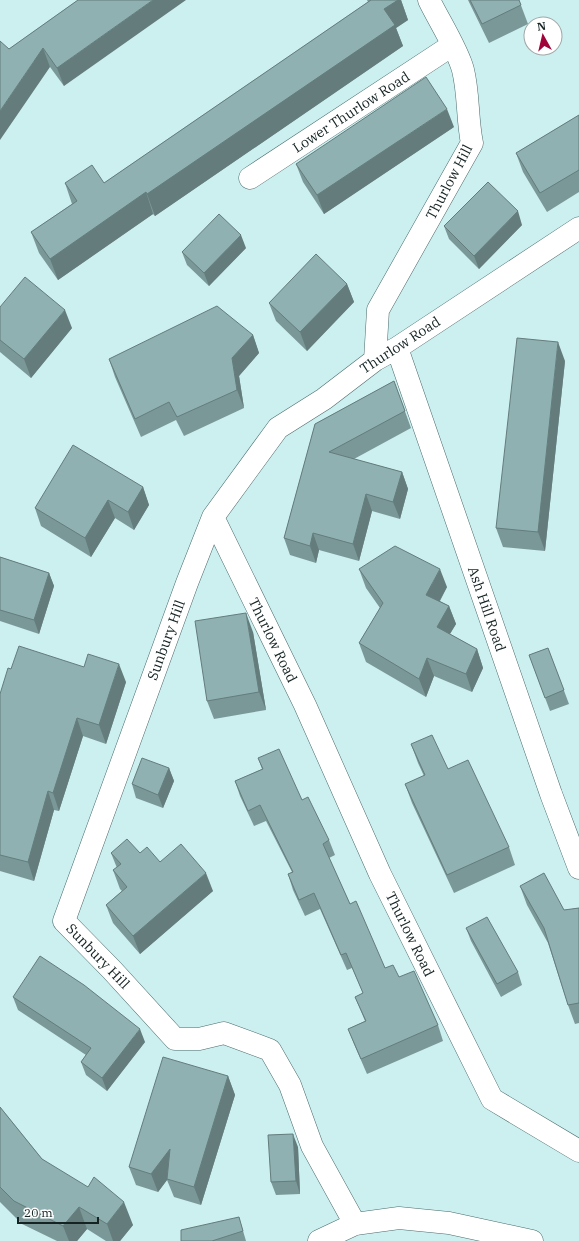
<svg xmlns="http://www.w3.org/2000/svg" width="579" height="1241" viewBox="0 0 579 1241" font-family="'IBM Plex Serif',serif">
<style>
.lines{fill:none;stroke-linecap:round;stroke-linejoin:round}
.minor-casing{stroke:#4b6b6b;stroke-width:23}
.tertiary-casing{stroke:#4b6b6b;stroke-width:23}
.minor{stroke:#fff;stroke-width:22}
.tertiary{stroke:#fff;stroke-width:22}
.wall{fill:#7b9898}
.shaded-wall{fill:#647c7c}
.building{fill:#8fb1b1;stroke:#647c7c}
.labels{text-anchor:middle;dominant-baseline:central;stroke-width:3;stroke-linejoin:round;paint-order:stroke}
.street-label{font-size:14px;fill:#152323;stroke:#fff}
</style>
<rect width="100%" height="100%" fill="#cceff0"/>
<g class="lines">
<defs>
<path id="minor" d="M 250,178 L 451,46
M 397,348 L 551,794 L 579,868
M 375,360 L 378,310 L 472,143 C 467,119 469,94 463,70 C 458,50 438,19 429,0
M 213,517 L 305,705 L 380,874 L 492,1099 L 579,1151
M 355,1224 L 312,1146 L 290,1085 L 270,1050 L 224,1033 L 199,1039 L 175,1039 L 112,970 L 64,921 L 187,583 L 213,517 L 278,428 L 324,399 L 375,360 L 397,348 L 579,228"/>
<path id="tertiary" d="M 319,1241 L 355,1224 L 399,1218 L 449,1223 L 532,1241"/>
</defs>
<use href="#minor" class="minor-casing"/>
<use href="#tertiary" class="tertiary-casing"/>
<use href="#minor" class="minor"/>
<use href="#tertiary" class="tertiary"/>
</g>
<path class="wall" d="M 78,0 L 64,86 L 50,67 L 9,49 Z
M 367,0 L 401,0 L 408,20 L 396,28 L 403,46 L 155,216 L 153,214 L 58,280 L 39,253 L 31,232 L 72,204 L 65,183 L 104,183 L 368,2 Z
M 468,0 L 519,0 L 528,24 L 489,43 Z
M 579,115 L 579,192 L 547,212 L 523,172 L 516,153 Z
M 454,127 L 324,214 L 303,182 L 296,164 Z
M 522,225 L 479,269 L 449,239 L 444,226 Z
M 246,248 L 209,286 L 187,265 L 182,252 Z
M 347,284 L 354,302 L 307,351 L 276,321 L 269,303 Z
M 0,307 L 72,328 L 31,378 L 0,352 Z
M 253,335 L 259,353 L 239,376 L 244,408 L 184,436 L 176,420 L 141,437 L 115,377 L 109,359 Z
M 565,361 L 545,551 L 503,547 L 496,528 Z
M 394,381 L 411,428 L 354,459 L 402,472 L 408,489 L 400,519 L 372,511 L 359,561 L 319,550 L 316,563 L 290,555 L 284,538 L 315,424 Z
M 143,487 L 149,505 L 134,530 L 115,518 L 91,557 L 41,526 L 35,508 Z
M 0,557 L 49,573 L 54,586 L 39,634 L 0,621 Z
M 359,569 L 447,587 L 440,601 L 449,606 L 456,624 L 450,634 L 477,649 L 483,668 L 472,692 L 434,676 L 426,697 L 366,662 L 359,643 L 380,608 L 366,588 Z
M 253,632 L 266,710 L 214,719 L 207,701 Z
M 548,648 L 569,704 L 550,711 L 529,655 Z
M 11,669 L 126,682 L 106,744 L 83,736 L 59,811 L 54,810 L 34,881 L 0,871 L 0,694 Z
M 411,744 L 448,769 L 509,847 L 515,865 L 454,893 L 412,803 L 405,784 L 424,776 L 418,763 Z
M 258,758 L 302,800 L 329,840 L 335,855 L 329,858 L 350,904 L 385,968 L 399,977 L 438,1025 L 443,1041 L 367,1074 L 354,1044 L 348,1029 L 365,1021 L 355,997 L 363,993 L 352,968 L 347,970 L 320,909 L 305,916 L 293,890 L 288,874 L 292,872 L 266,821 L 254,826 L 240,796 L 235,781 L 262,769 Z
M 169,768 L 174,781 L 163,808 L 136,798 L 132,784 Z
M 111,853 L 140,853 L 160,862 L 213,891 L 140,954 L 113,923 L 106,905 L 122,891 L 120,889 L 113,870 L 117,868 Z
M 520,886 L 564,910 L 579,908 L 579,1023 L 575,1024 L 568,1005 L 548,943 L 527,905 Z
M 466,928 L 518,972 L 522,985 L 501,997 L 471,941 Z
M 13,997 L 145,1042 L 107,1091 L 86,1075 L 81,1062 L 86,1055 L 18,1010 Z
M 228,1076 L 235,1095 L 201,1205 L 174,1197 L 167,1180 L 158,1192 L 136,1185 L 129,1167 Z
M 0,1107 L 42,1159 L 133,1225 L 120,1241 L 106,1241 L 87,1229 L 77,1241 L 57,1241 L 22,1224 L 0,1202 Z
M 298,1147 L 300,1194 L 276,1195 L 271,1182 Z
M 239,1217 L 246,1241 L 181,1241 Z"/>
<path class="shaded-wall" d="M 153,0 L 186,0 L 64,86 L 57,68 Z
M 398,0 L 401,0 L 408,20 L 396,28 L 403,46 L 155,216 L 147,194 L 384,9 Z
M 43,48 L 50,67 L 0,140 L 0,111 Z
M 447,109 L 454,127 L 324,214 L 317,195 Z
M 146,192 L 153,214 L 58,280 L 50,259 Z
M 518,211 L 522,225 L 479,269 L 474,256 Z
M 241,235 L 246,248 L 209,286 L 204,273 Z
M 347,284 L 354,302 L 307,351 L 300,332 Z
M 65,310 L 72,328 L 31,378 L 24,359 Z
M 253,335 L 259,353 L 239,376 L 244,408 L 237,390 L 232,358 Z
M 558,342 L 565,361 L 545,551 L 538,532 Z
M 402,472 L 408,489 L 400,519 L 393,502 Z
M 143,487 L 149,505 L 134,530 L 128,512 Z
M 366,494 L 372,511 L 359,561 L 353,544 Z
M 108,500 L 115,518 L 91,557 L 85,538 Z
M 313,533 L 319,550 L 316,563 L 310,546 Z
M 440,569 L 447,587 L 433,613 L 426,595 Z
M 49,573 L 54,586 L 39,634 L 34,620 Z
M 449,606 L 456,624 L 443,645 L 437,627 Z
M 246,613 L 253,632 L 266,710 L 259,692 Z
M 477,649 L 483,668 L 472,692 L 466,674 Z
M 427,658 L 434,676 L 426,697 L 419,679 Z
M 119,664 L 126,682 L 106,744 L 99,725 Z
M 77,718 L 83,736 L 59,811 L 53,793 Z
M 169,768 L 174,781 L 163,808 L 158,795 Z
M 48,791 L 54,810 L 34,881 L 28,862 Z
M 206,873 L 213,891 L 140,954 L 133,936 Z
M 140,1029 L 145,1042 L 107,1091 L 102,1078 Z
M 228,1076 L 235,1095 L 201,1205 L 194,1187 Z
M 293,1134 L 298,1147 L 300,1194 L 296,1181 Z
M 170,1149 L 167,1180 L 158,1192 L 151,1174 Z
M 124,1202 L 133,1225 L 120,1241 L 113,1241 L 107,1224 Z
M 79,1207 L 87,1229 L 77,1241 L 69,1241 L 63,1226 Z"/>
<path class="building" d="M 78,0 L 153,0 L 57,68 L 43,48 L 0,111 L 0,41 L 9,49 Z
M 371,0 L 398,0 L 384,9 L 395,25 L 147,194 L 146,192 L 50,259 L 31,232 L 77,201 L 65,183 L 92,165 L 104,183 Z
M 470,0 L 519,0 L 521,5 L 482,24 Z
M 426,77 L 447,109 L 317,195 L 296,164 Z
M 579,115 L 579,170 L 540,193 L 516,153 Z
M 488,182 L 518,211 L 474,256 L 444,226 Z
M 219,214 L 241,235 L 204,273 L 182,252 Z
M 316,254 L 347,284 L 300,332 L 269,303 Z
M 25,277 L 65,310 L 24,359 L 0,340 L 0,307 Z
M 217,306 L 253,335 L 232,358 L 237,390 L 177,417 L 169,402 L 135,419 L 109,359 Z
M 517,338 L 558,342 L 538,532 L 496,528 Z
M 394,381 L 405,411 L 329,452 L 402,472 L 393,502 L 366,494 L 353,544 L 313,533 L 310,546 L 284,538 L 315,424 Z
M 73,445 L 143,487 L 128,512 L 108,500 L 85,538 L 35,508 Z
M 395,546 L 440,569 L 426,595 L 449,606 L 437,627 L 477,649 L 466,674 L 427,658 L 419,679 L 359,643 L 383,603 L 359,569 Z
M 0,557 L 49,573 L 34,620 L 0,610 Z
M 246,613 L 259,692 L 207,701 L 195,621 Z
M 19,646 L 84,667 L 88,654 L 119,664 L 99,725 L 77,718 L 53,793 L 48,791 L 28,862 L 0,855 L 0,694 L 8,668 L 11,669 Z
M 548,648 L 564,690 L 545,698 L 529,655 Z
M 432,735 L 448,769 L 468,760 L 509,847 L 447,875 L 405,784 L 425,775 L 411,744 Z
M 279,749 L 302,800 L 308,797 L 329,840 L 323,844 L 350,904 L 356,901 L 385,968 L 393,965 L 399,977 L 414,971 L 438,1025 L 361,1059 L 348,1029 L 366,1021 L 355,997 L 363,993 L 346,953 L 341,955 L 314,893 L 299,900 L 288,874 L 293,872 L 260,805 L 248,811 L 235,781 L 263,769 L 258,758 Z
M 142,758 L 169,768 L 158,795 L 132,784 Z
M 127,839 L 140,853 L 147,847 L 160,862 L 181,844 L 206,873 L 133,936 L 106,905 L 127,887 L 113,870 L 121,864 L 111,853 Z
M 544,873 L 564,910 L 579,908 L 579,1003 L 568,1005 L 544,928 L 520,886 Z
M 487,917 L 518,972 L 497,984 L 466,928 Z
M 40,956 L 84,985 L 140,1029 L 102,1078 L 81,1062 L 91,1048 L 13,997 Z
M 163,1057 L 228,1076 L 194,1187 L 167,1179 L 170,1149 L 151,1174 L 129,1167 Z
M 0,1107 L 42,1159 L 88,1187 L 94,1177 L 124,1202 L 107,1224 L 79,1207 L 63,1226 L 14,1201 L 0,1187 Z
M 293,1134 L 296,1181 L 271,1182 L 268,1135 Z
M 239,1217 L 243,1231 L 212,1241 L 181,1241 L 181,1230 Z"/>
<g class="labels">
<g class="street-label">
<text transform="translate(351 112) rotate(-33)">Lower Thurlow Road</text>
<text transform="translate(449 182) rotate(-62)">Thurlow Hill</text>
<text transform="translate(400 345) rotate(-33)">Thurlow Road</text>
<text transform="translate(487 609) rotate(71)">Ash Hill Road</text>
<text transform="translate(166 640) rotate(-70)">Sunbury Hill</text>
<text transform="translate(273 640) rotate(64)">Thurlow Road</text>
<text transform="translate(410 934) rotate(64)">Thurlow Road</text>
<text transform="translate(98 956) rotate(46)">Sunbury Hill</text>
</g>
</g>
<g transform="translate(543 36) rotate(352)"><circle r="19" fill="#ffffff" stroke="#a1a7a7"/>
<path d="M0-3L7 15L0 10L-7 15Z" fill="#a1033b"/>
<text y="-6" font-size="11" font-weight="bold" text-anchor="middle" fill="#152323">N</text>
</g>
<path d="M18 1217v6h80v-6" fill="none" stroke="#152323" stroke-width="2"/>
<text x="24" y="1217" font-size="12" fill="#152323" stroke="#ffffff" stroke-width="3" paint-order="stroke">20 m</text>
</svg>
